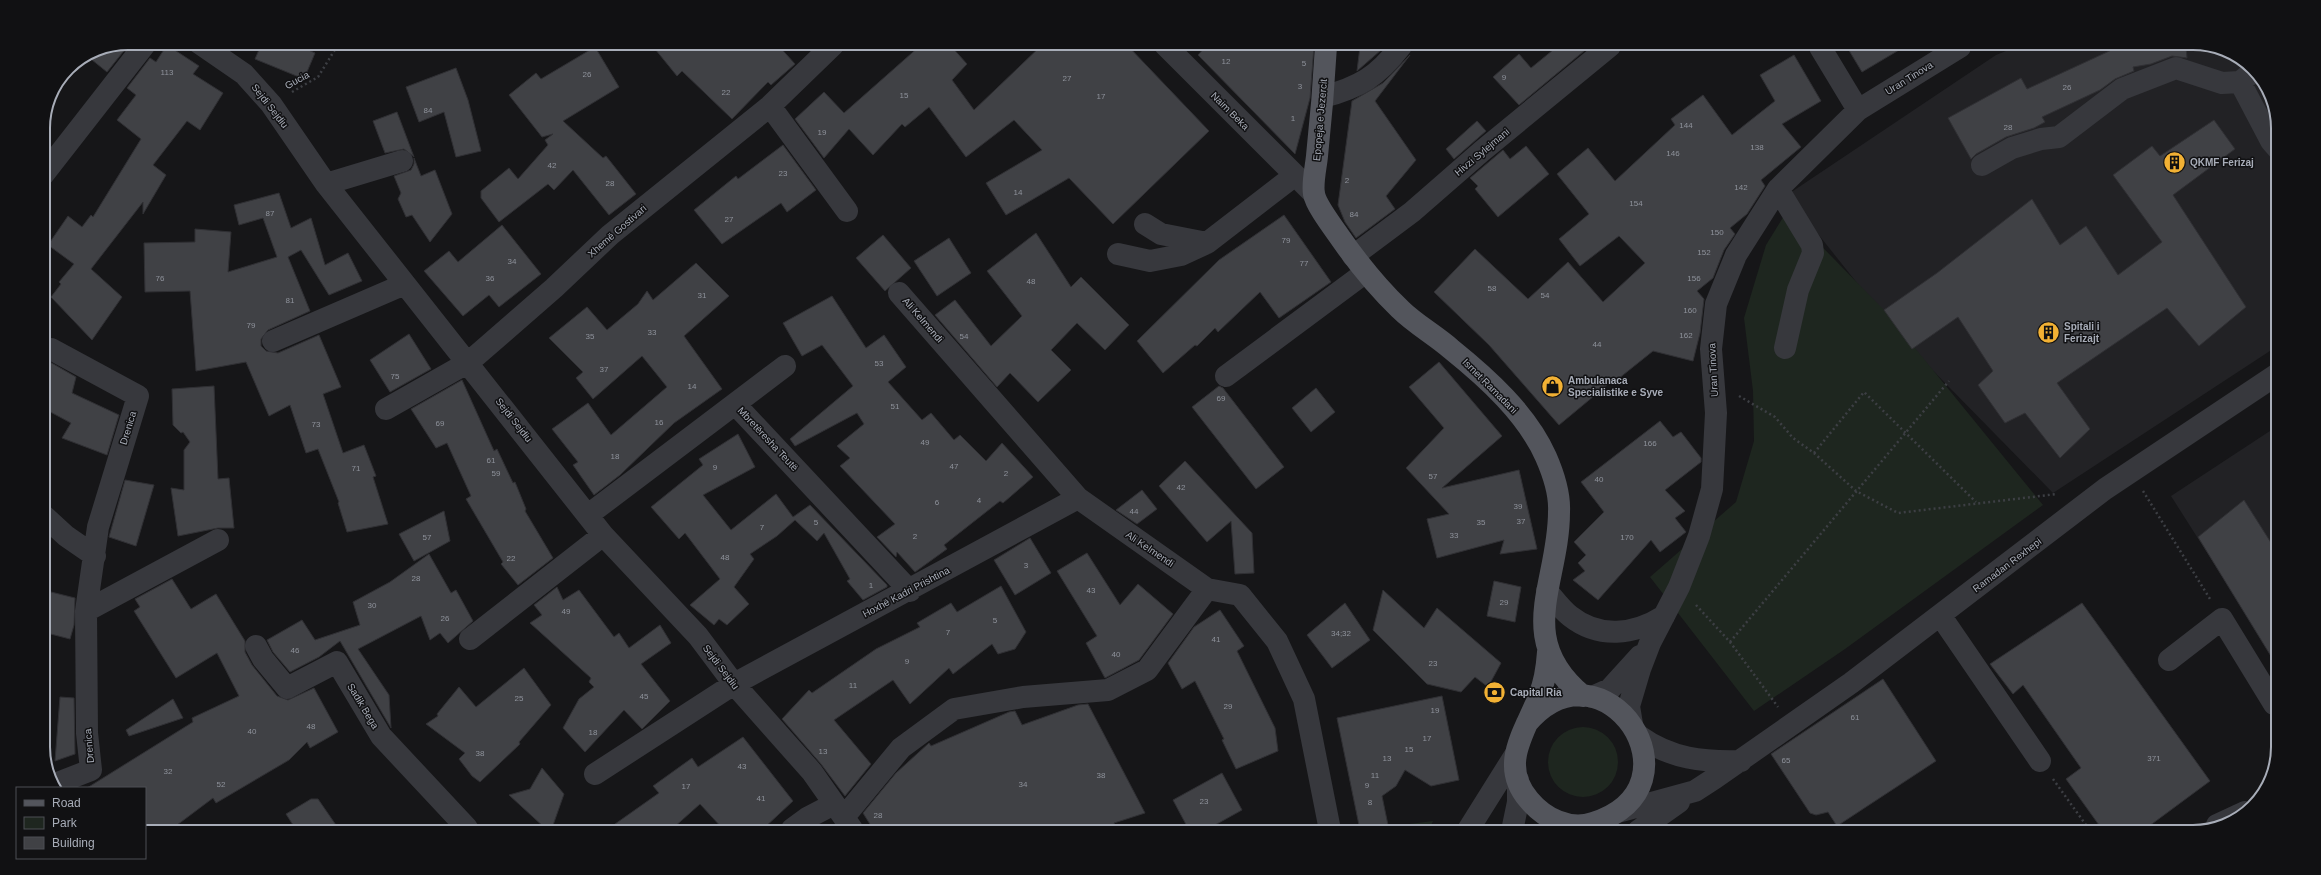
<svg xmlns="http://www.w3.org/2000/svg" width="2321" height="875" viewBox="0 0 2321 875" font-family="Arial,sans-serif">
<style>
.built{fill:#222225}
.green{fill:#1e261f}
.building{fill:#404145;stroke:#303034}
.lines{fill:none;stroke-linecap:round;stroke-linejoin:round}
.path{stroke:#3d3f44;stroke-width:2.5;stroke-dasharray:2 3;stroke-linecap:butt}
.minor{stroke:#37383d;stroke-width:22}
.major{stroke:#53555c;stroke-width:22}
.labels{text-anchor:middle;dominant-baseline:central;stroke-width:3;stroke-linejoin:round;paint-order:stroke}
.number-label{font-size:8px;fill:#8e929b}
.street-label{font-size:10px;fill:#a8adb8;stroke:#111113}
.poi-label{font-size:10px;font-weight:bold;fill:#a8adb8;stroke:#111113;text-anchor:start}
.rim{fill:none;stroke:#a8adb8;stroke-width:2}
</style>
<rect width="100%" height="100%" fill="#161618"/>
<path class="built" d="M 2016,47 L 2221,48 L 2261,76 L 2278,122 L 2276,347 L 2053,493 L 1900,337 L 1787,195 L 1996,55 Z
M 2276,427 L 2274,658 L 2171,496 Z"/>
<path class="green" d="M 1787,211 L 1884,310 L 2043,505 L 1845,649 L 1754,711 L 1650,577 L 1736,502 L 1754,441 L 1753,391 L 1744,318 L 1766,245 Z
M1548 762a35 35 0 1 1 70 0a35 35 0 1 1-70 0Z
M 1433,821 L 1429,830 L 1361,830 Z"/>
<path class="building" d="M 128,43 L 130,43 L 107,72 L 86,55 L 95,49 Z
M 262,43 L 293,43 L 315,53 L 304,79 L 255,59 Z
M 651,44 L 777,44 L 795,64 L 771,85 L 768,82 L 732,119 L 682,71 L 677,76 Z
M 167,45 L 199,66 L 193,74 L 223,93 L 200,130 L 187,121 L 153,165 L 166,175 L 143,214 L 143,202 L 91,269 L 122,297 L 92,340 L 51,297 L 61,284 L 59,282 L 74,264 L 48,245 L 68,216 L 82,227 L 91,215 L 93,217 L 141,139 L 117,120 L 136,95 L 127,88 L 150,58 L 156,62 Z
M 921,45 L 950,45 L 967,64 L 952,80 L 974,110 L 1042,45 L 1127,45 L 1209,131 L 1113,224 L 1069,178 L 1006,215 L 986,183 L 1042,150 L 1014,120 L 966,157 L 929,107 L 905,127 L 902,124 L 873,155 L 849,129 L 824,158 L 795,119 L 824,92 L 844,113 Z
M 1207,45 L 1314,46 L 1310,98 L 1295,154 L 1198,55 Z
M 1558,46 L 1590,46 L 1519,105 L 1493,77 L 1519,54 L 1531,68 Z
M 595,47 L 619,87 L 563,121 L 603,158 L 606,156 L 636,194 L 609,215 L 573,170 L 554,190 L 548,184 L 499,222 L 481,198 L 481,191 L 509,168 L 518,179 L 548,145 L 545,140 L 553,134 L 542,137 L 509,95 L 536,73 L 541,79 Z
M 1360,47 L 1381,50 L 1357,71 Z
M 1847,47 L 1904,47 L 1862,72 Z
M 2118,47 L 2186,47 L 2187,58 L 2172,56 L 2151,64 L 2133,67 L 2134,71 L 2115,79 L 2100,90 L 2042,117 L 2045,122 L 2034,128 L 2006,137 L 1976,154 L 1971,159 L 1948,118 L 2021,78 L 2027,89 Z
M 1410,55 L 1375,101 L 1416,160 L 1386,196 L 1395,209 L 1356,238 L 1345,222 L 1338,205 L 1352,101 L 1383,83 Z
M 1794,55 L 1821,101 L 1782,124 L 1801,147 L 1761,180 L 1765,186 L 1747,214 L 1730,228 L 1735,234 L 1724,250 L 1713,278 L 1697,291 L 1704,299 L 1700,333 L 1693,361 L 1653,351 L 1613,383 L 1612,381 L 1559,425 L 1489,345 L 1434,292 L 1475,249 L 1528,299 L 1568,262 L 1603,302 L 1645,263 L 1619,236 L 1580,266 L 1559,239 L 1589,214 L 1557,174 L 1588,148 L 1615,181 L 1675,125 L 1671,119 L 1703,95 L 1732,135 L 1775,101 L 1760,75 Z
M 456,68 L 468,100 L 481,151 L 456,157 L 444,112 L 419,122 L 406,87 Z
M 397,112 L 414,157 L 404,149 L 385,153 L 373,121 Z
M 2214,120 L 2235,149 L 2173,195 L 2246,307 L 2199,346 L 2167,308 L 2057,383 L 2090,429 L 2060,458 L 2025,413 L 2005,423 L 1978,385 L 1993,371 L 1958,317 L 1912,349 L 1884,310 L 1937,273 L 2032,199 L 2060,245 L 2086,226 L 2118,275 L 2162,242 L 2113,175 L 2152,146 L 2160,156 Z
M 1477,121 L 1486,131 L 1454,159 L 1446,149 Z
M 783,145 L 816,190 L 787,212 L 781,203 L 722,244 L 694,210 L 736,176 L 738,179 Z
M 1526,146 L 1549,174 L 1498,217 L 1475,189 L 1478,186 L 1470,178 L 1503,150 L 1510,159 Z
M 414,158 L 421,176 L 435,170 L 452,214 L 430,242 L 412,215 L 406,217 L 398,199 L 401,193 L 394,176 L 411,170 L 414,164 Z
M 279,193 L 291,228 L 311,218 L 325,265 L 348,253 L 362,281 L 329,295 L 301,250 L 288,257 L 310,311 L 268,330 L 261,339 L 261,346 L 266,351 L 278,353 L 319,335 L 341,387 L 323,394 L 343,453 L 364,445 L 376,476 L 373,477 L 388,524 L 347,532 L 338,503 L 339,502 L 318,449 L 306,453 L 290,405 L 269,416 L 246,362 L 196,371 L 190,291 L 145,292 L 144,243 L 195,242 L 195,229 L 231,232 L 228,272 L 277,257 L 263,218 L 239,225 L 234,205 Z
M 1284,215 L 1331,282 L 1279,318 L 1260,292 L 1218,332 L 1215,328 L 1197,346 L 1195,345 L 1163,373 L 1137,341 L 1219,260 Z
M 502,225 L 541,274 L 499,307 L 489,295 L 463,316 L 424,271 L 449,251 L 458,262 Z
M 1036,233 L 1071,287 L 1081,277 L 1129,325 L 1105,350 L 1077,323 L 1051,350 L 1071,370 L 1038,402 L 1010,373 L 997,387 L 935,315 L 955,300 L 991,346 L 1022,316 L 987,271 Z
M 883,235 L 911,268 L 885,291 L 856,258 Z
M 949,238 L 971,273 L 937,296 L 914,261 Z
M 696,263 L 729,296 L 684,336 L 722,389 L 674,423 L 620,475 L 594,495 L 573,465 L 578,462 L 552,429 L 588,403 L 611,435 L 667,387 L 642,356 L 593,399 L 576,378 L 583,372 L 549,338 L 587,307 L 607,330 L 638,304 L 647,291 L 653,300 Z
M 832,296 L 866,348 L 884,335 L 906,367 L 888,382 L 922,420 L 931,413 L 954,440 L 960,435 L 986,461 L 1002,443 L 1033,477 L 1003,503 L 1000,501 L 944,545 L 947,549 L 915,572 L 897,552 L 896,557 L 877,537 L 895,524 L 840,466 L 850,458 L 837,446 L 864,424 L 857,413 L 795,446 L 790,439 L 853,386 L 822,345 L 802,356 L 783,323 Z
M 409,334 L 431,369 L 390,392 L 370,360 Z
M 43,358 L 76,377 L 72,393 L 119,415 L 107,455 L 62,438 L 71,423 L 43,408 Z
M 1439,362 L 1502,436 L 1442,488 L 1519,470 L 1537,549 L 1500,554 L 1504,540 L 1437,558 L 1427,519 L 1449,514 L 1406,468 L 1444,428 L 1409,387 Z
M 462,380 L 494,451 L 497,449 L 513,483 L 515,482 L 526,509 L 525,511 L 553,558 L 518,585 L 501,564 L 503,562 L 466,499 L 471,496 L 447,443 L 436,448 L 411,409 Z
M 214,386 L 218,479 L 229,478 L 234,528 L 218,528 L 178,536 L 171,488 L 184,490 L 184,450 L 190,442 L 183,432 L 181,433 L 173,425 L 172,389 Z
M 1219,386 L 1223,388 L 1284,467 L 1256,489 L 1192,407 Z
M 1316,388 L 1335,412 L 1311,432 L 1292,408 Z
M 1660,421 L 1673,437 L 1681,432 L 1701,458 L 1701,462 L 1665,490 L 1685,511 L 1675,518 L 1686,532 L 1660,552 L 1651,540 L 1598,600 L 1573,580 L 1585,571 L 1578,563 L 1586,555 L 1574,542 L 1604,512 L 1581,482 Z
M 738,434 L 755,467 L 703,495 L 731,530 L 776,494 L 793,517 L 810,505 L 887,585 L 887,587 L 863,600 L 847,581 L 850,579 L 824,533 L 817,541 L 795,520 L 777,536 L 750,554 L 754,559 L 734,587 L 749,604 L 727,625 L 719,619 L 714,625 L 690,605 L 720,579 L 685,533 L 679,539 L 651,507 L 703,465 L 699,459 Z
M 1185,461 L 1252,533 L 1254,573 L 1235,574 L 1231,521 L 1207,542 L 1159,486 Z
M 125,480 L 154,485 L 136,546 L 109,537 Z
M 1142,490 L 1157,509 L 1137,524 L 1116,510 Z
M 2244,500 L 2275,549 L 2274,661 L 2198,537 Z
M 444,511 L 450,541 L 414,561 L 399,534 Z
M 1030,538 L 1051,573 L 1015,595 L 994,560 Z
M 1087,553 L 1120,605 L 1138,584 L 1173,614 L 1139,660 L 1105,678 L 1086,643 L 1097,636 L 1057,571 Z
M 429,554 L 451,593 L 456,590 L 473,621 L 448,643 L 440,633 L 430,640 L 421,616 L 358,649 L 389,695 L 391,728 L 340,641 L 319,657 L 290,672 L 273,652 L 267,640 L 302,620 L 315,640 L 360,625 L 353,602 L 390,582 Z
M 172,579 L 191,609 L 216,594 L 245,641 L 245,652 L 252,665 L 277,696 L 288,700 L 314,688 L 338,732 L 310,748 L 307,742 L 289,760 L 216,803 L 213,798 L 173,828 L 145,828 L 145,788 L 87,788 L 193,722 L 192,718 L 239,696 L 217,653 L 176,678 L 134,611 L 140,607 L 135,599 Z
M 1494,581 L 1521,587 L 1515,622 L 1487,616 Z
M 1001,586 L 1026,632 L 1015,649 L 998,654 L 992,644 L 953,674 L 949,668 L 910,704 L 893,680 L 834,720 L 871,764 L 845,796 L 821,764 L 782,719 L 809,690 L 812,693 L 876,649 L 920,627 L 917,623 L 951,603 L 957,612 Z
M 557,587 L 563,600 L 579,590 L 614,637 L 619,633 L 629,648 L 660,625 L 671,643 L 641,664 L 670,701 L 642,729 L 624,710 L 585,752 L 563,728 L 579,699 L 594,687 L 589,682 L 591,678 L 530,623 L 542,615 L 534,605 Z
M 1383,590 L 1424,628 L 1437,608 L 1501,663 L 1488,687 L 1475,677 L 1461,692 L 1427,684 L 1373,630 Z
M 51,592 L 75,598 L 74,625 L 70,639 L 43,632 L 43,622 Z
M 1345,603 L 1370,640 L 1332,668 L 1307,635 Z
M 2082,603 L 2210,781 L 2141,832 L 2104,832 L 2066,779 L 2081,768 L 2023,685 L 2013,694 L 1990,664 Z
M 1220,610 L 1244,646 L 1237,651 L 1275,728 L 1278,751 L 1236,769 L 1222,740 L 1224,739 L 1195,681 L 1182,689 L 1168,663 L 1194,627 Z
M 524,668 L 551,705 L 519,742 L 520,744 L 480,782 L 472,776 L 459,759 L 465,753 L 426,724 L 438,716 L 437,714 L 459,687 L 476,707 Z
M 1883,679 L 1936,761 L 1837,826 L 1828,812 L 1816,815 L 1810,813 L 1771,754 Z
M 1442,696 L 1459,780 L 1431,786 L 1405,770 L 1396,786 L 1382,796 L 1389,830 L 1360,830 L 1337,718 Z
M 60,697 L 74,698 L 75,754 L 55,761 Z
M 173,699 L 183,718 L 129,736 L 126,730 Z
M 1088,704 L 1145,813 L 1114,823 L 1117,830 L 873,829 L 863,813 L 896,773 L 929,743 L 931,746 L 1009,712 L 1015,711 L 1022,725 L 1078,705 Z
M 743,737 L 793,801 L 763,829 L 723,829 L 700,804 L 672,829 L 608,829 L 659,793 L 653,786 L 692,758 L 698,767 Z
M 542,768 L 564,794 L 552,828 L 545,828 L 509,795 L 530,789 Z
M 1222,773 L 1242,810 L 1206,830 L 1189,830 L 1173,800 Z
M 311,799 L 318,799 L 338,828 L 295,828 L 286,814 Z"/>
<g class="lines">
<path class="path" d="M 292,92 L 318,77 L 339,43
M 1739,396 L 1775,417 L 1793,438 L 1814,453 L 1856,491 L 1898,513 L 2057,494
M 1814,453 L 1864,392 L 1976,502
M 2143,491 L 2210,599
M 1696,605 L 1730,642 L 1778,707
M 1730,642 L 1949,381
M 2053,779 L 2091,832"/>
<path class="minor" d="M 199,43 L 244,74 L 271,104 L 326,184 L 603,535 L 698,636 L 734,684 L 812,772 L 852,829
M 1165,45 L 1314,194
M 1820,47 L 1858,110
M 2240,82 L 2271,141 L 2278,149
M 1323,97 C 1360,87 1377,77 1401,46
M 770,106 L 847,211
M 1982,165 L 2012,148 L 2041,139 L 2059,137 L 2122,89 L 2176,68 L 2222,83 L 2240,82 L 2254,71
M 43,175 L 146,43
M 326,184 L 402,161
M 1778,189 L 1812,245 L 1813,253 L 1798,290 L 1785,348
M 1145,224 L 1161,234 L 1207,243 L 1294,176
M 1118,254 L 1150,261 L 1181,255 L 1207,243
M 1353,256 L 1412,212 L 1482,151 L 1610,46
M 899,293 L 1078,498 L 1207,589 L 1240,595 L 1277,641 L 1304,699 L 1330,830
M 273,341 L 405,284
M 51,349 L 138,396 L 98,527 L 86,611 L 87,733 L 91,770 L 55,784
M 1226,376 L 1366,272
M 735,404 L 910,591
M 386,409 L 469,362 L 554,288 L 610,235 L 770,106 L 833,45
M 43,515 L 66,536 L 95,556
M 588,515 L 785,366
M 1547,591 C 1554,599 1561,609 1570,616 C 1599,639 1634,635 1664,616
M 86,611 L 218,540
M 1940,615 L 2040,761
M 470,639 L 603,535
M 256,646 L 263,659 L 287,688 L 337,662 L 381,736 L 467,828
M 2169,660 L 2222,619 L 2274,704
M 1592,697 L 1610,689 L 1640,656
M 1632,724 L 1629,706 L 1640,669 L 1650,643 L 1679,587 L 1699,536 L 1712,489 L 1716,413 L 1711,349 L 1716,304 L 1736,255 L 1778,189 L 1858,110 L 1960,47
M 1639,736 C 1671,759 1703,762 1741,761
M 595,774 L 734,684 L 1078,498
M 1618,812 L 1695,791 L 1715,778 L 1851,683 L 2105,489 L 2276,375
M 844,817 L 901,748 L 954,709 L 1023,697 L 1108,690 L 1147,670 L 1207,589
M 2217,825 L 2245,812
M 792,829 L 807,818 L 834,804
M 1468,830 L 1515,755
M 1512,831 L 1518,802 L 1518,780
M 1638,831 L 1679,802"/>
<path class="major" d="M 1326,46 C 1324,82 1321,119 1317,156 C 1316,167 1312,183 1314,194 C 1316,205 1332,226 1339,236 C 1357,262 1377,287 1400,309 C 1415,324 1435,335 1451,349 C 1487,378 1527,414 1546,457 C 1553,473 1560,494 1559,512 C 1559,584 1513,638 1583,696
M 1527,723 C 1604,633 1708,787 1593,823 C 1569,831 1544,818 1529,800 C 1498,764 1526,731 1539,696 C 1545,682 1547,667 1548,652"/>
</g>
<defs>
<symbol id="building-disc" viewBox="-11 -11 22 22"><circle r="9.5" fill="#f2b134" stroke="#111113"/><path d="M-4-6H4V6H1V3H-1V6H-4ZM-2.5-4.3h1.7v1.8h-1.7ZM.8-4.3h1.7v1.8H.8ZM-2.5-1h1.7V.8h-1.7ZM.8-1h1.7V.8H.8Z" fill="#111"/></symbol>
<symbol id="shop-disc" viewBox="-11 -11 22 22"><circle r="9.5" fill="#f2b134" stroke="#111113"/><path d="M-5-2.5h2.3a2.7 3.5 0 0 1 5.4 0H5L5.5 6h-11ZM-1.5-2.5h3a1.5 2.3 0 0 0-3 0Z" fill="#111"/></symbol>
<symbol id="bank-disc" viewBox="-11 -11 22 22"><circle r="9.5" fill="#f2b134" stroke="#111113"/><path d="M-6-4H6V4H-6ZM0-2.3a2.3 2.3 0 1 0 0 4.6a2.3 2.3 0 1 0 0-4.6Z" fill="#111"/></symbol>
</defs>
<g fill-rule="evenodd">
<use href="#building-disc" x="2162" y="150" width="25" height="25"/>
<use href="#building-disc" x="2036" y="320" width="25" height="25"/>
<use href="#shop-disc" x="1540" y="374" width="25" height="25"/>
<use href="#bank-disc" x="1482" y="680" width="25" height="25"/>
</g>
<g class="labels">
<g class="number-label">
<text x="1226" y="61">12</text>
<text x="1304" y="63">5</text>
<text x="167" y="72">113</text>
<text x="587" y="74">26</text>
<text x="1504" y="77">9</text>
<text x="1067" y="78">27</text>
<text x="1300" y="86">3</text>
<text x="2067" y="87">26</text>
<text x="726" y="92">22</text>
<text x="904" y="95">15</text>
<text x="1101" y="96">17</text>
<text x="428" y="110">84</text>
<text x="1293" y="118">1</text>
<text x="1686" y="125">144</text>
<text x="2008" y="127">28</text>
<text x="822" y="132">19</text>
<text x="1757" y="147">138</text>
<text x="1673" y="153">146</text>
<text x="552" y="165">42</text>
<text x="783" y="173">23</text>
<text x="1347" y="180">2</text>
<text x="610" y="183">28</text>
<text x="1741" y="187">142</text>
<text x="1018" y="192">14</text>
<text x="1636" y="203">154</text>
<text x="270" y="213">87</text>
<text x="1354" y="214">84</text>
<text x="729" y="219">27</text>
<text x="1717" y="232">150</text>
<text x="1286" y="240">79</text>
<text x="1704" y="252">152</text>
<text x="512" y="261">34</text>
<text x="1304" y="263">77</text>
<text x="160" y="278">76</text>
<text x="490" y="278">36</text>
<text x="1694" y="278">156</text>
<text x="1031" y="281">48</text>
<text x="1492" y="288">58</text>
<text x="702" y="295">31</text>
<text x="1545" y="295">54</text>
<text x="290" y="300">81</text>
<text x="1690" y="310">160</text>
<text x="251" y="325">79</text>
<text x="652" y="332">33</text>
<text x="1686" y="335">162</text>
<text x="590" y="336">35</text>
<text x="964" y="336">54</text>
<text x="1597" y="344">44</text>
<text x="879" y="363">53</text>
<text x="604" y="369">37</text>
<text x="395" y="376">75</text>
<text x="692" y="386">14</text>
<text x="1221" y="398">69</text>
<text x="895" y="406">51</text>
<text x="659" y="422">16</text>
<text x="440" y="423">69</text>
<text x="316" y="424">73</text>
<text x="925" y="442">49</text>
<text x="1650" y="443">166</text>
<text x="615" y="456">18</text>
<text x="491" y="460">61</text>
<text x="954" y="466">47</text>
<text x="715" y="467">9</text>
<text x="356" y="468">71</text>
<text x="496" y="473">59</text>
<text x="1006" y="473">2</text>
<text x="1433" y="476">57</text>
<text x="1599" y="479">40</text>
<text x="1181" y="487">42</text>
<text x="979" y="500">4</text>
<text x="937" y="502">6</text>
<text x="1518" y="506">39</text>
<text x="1134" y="511">44</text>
<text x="1521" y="521">37</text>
<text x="816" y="522">5</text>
<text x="1481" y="522">35</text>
<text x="762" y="527">7</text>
<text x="1454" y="535">33</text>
<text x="915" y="536">2</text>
<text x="427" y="537">57</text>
<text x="1627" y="537">170</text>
<text x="725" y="557">48</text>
<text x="511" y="558">22</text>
<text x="1026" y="565">3</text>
<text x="416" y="578">28</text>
<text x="871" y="585">1</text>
<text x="1091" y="590">43</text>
<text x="1504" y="602">29</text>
<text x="372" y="605">30</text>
<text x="566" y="611">49</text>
<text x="445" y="618">26</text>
<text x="995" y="620">5</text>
<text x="948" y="632">7</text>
<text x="1341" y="633">34;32</text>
<text x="1216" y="639">41</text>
<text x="295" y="650">46</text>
<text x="1116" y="654">40</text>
<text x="907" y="661">9</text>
<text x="1433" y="663">23</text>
<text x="853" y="685">11</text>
<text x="644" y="696">45</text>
<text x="519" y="698">25</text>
<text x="1228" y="706">29</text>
<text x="1435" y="710">19</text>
<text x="1855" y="717">61</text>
<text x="311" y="726">48</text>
<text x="252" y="731">40</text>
<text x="593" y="732">18</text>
<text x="1427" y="738">17</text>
<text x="1409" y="749">15</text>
<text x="823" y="751">13</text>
<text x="480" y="753">38</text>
<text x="1387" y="758">13</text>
<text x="2154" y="758">371</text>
<text x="1786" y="760">65</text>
<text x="742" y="766">43</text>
<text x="168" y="771">32</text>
<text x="1101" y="775">38</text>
<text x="1375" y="775">11</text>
<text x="221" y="784">52</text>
<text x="1023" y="784">34</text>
<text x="1367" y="785">9</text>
<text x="686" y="786">17</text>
<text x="761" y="798">41</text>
<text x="1204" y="801">23</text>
<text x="1370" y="802">8</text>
<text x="878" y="815">28</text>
</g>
<g class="street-label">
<text transform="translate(1909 78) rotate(-32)">Uran Tinova</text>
<text transform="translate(297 80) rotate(-29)">Gucia</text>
<text transform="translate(270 106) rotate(52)">Sejdi Sejdiu</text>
<text transform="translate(1230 111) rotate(45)">Naim Beka</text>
<text transform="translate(1320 120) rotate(-85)">Epopeja e Jezercit</text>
<text transform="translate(1482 152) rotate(-40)">Hivzi Sylejmani</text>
<text transform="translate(617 231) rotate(-41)">Xhemë Gostivari</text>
<text transform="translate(923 320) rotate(49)">Ali Kelmendi</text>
<text transform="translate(1713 370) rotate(-93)">Uran Tinova</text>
<text transform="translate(1490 386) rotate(45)">Ismet Ramadani</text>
<text transform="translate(514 420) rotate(52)">Sejdi Sejdiu</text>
<text transform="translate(128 428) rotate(-73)">Drenica</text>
<text transform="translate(768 439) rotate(47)">Mbretëresha Teutë</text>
<text transform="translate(1150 549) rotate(34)">Ali Kelmendi</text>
<text transform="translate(2007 565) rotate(-37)">Ramadan Rexhepi</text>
<text transform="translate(906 592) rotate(-28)">Hoxhë Kadri Prishtina</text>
<text transform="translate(721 667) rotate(53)">Sejdi Sejdiu</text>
<text transform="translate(363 706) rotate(59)">Sadik Bega</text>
<text transform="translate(89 746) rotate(-95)">Drenica</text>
</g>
<g class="poi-label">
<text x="2190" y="162">QKMF Ferizaj</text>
<text x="2064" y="326">Spitali i<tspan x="2064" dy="12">Ferizajt</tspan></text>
<text x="1568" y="380">Ambulanaca<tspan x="1568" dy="12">Specialistike e Syve</tspan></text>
<text x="1510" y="692">Capital Ria</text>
</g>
</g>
<path d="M0 0H2321V875H0ZM128 50H2193A78 78 0 0 1 2271 128V747A78 78 0 0 1 2193 825H128A78 78 0 0 1 50 747V128A78 78 0 0 1 128 50Z" fill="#111113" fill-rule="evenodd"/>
<path class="rim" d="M128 50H2193A78 78 0 0 1 2271 128V747A78 78 0 0 1 2193 825H128A78 78 0 0 1 50 747V128A78 78 0 0 1 128 50Z"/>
<rect x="16" y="787" width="130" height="72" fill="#111113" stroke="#4d4f55"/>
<rect x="24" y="800" width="20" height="6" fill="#53555c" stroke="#4d4f55"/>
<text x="52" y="807" font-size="12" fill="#a8adb8">Road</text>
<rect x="24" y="817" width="20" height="12" fill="#1e261f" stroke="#4d4f55"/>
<text x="52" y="827" font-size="12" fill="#a8adb8">Park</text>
<rect x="24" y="837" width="20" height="12" fill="#404145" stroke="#4d4f55"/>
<text x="52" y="847" font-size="12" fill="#a8adb8">Building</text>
</svg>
